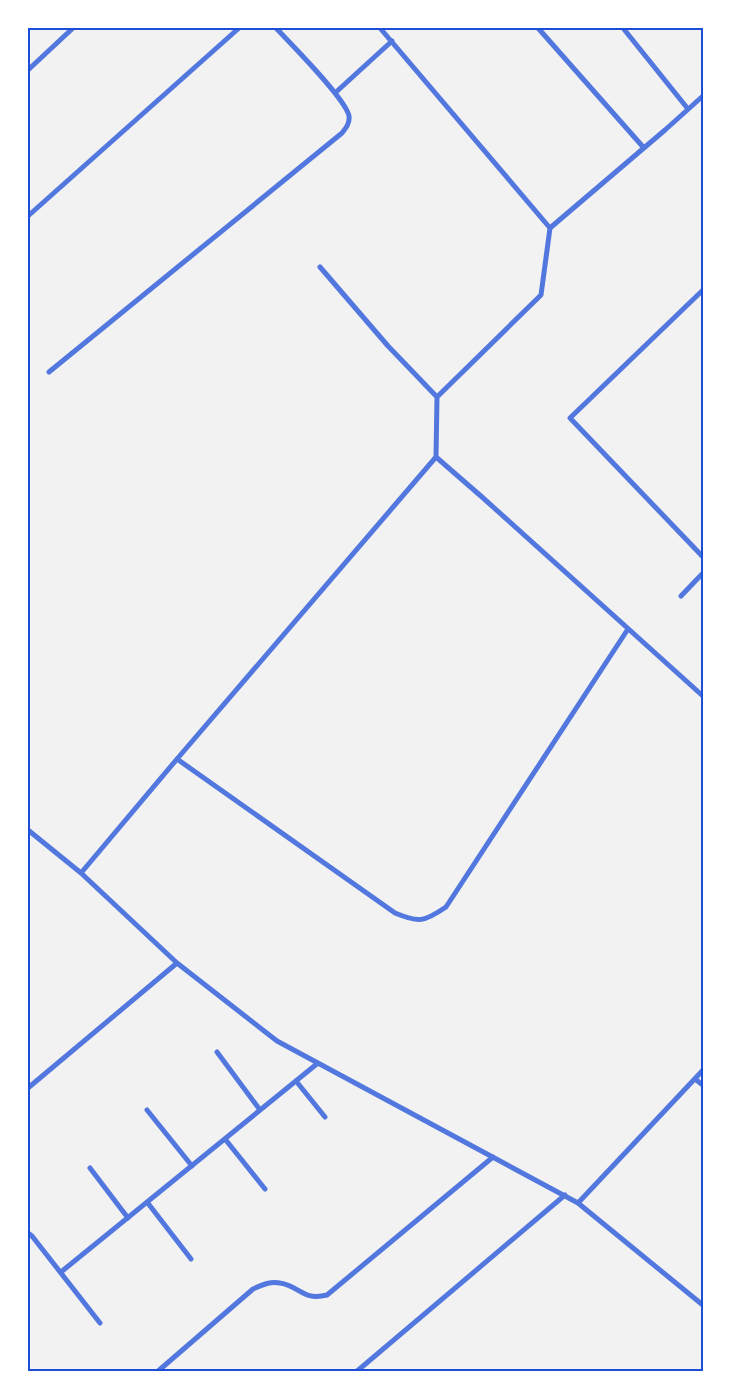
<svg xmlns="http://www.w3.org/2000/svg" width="731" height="1399" viewBox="0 0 731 1399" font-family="Montserrat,sans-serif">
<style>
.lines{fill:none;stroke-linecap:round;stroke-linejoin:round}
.minor{stroke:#5277de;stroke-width:5}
.neatline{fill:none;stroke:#1d4ed8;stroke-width:2}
</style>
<rect width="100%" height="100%" fill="#f2f2f2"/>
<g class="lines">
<path class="minor" d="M 380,28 L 550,228
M 538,28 L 644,148
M 623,28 L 688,109
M 28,70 L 73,28
M 335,93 L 392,41
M 704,95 L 665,130 L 550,228 L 541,295 L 437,397 L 436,457 L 482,497 L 704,697
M 28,216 L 239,28
M 320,267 L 388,346 L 437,397
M 704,289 L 570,418 L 704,558
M 49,372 L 342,133 C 346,128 350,123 349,116 C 346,99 290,43 276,28
M 681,596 L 704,572
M 177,759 L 395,913 C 419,923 424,922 446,907 L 628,629
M 28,830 L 81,873 L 177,963 L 277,1041 L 578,1203 L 704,1306
M 81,873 L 177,759 L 436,457
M 217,1052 L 260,1110
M 695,1079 L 704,1086
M 296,1081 L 325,1117
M 28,1088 L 177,963
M 147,1110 L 192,1166
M 225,1139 L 265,1189
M 90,1168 L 128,1218
M 147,1202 L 191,1259
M 578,1203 L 704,1069
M 28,1233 L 32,1236 L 100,1323
M 61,1272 L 318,1063
M 157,1372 L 253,1289 C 262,1285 270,1281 280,1283 C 300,1286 302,1301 327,1295 L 493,1157
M 356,1372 L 565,1195"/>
</g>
<rect width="731" height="1399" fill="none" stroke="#ffffff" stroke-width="58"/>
<rect x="29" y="29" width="673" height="1341" class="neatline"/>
</svg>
